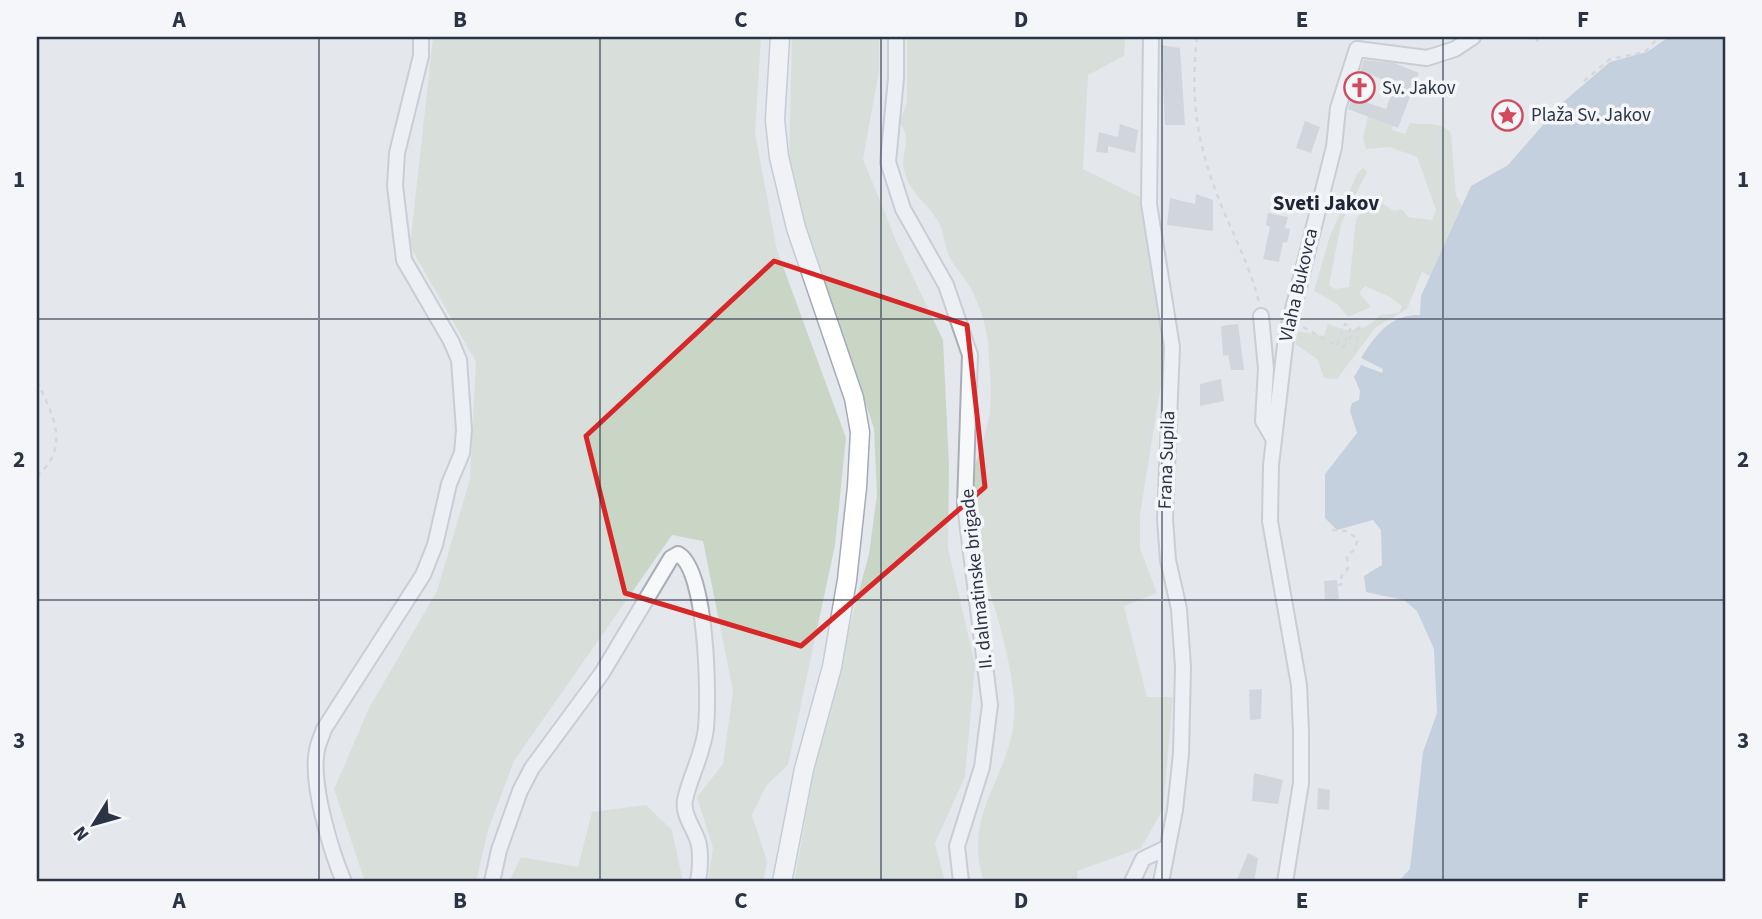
<svg xmlns="http://www.w3.org/2000/svg" width="1762" height="919" viewBox="0 0 1762 919" font-family="'Source Sans 3',sans-serif">
<style>
.green{fill:#c9d6c5}
.water{fill:#9fb4cc}
.building{fill:#bbc0ca;fill-rule:evenodd}
.lines{fill:none;stroke-linecap:round;stroke-linejoin:round}
.minor-casing{stroke:#a9aeb7;stroke-width:18}
.major-casing{stroke:#a3abb8;stroke-width:21}
.path{stroke:#c2c5cb;stroke-width:2.5;stroke-dasharray:5 5;stroke-linecap:butt}
.minor{stroke:#f7f8fa;stroke-width:14}
.major{stroke:#fff;stroke-width:18}
.marked{fill:none;stroke:#d62828;stroke-width:5;stroke-linejoin:round}
.grid{fill:none;stroke:#2b3445;stroke-width:2;stroke-opacity:0.55}
.labels{text-anchor:middle;dominant-baseline:central;stroke-width:7;stroke-linejoin:round;paint-order:stroke}
.poi-label{font-size:19px;fill:#2b3445;stroke:#f4f6f9;text-anchor:start}
.street-label{font-size:19px;fill:#2b3445;stroke:#f4f6f9}
.neighbourhood-label{font-size:21px;font-weight:bold;fill:#1d2536;stroke:#f4f6f9}
.neatline{fill:none;stroke:#2b3445;stroke-width:2.5}
.grid-label{font-size:23px;text-anchor:middle;font-weight:bold;fill:#2b3445}
</style>
<rect width="100%" height="100%" fill="#e4e7ec"/>
<path class="green" d="M 433,37 L 761,37 L 755,133 L 777,250 L 846,438 L 835,545 L 788,765 L 766,786 L 752,815 L 767,861 L 763,882 L 708,882 L 713,848 L 697,797 L 723,764 L 733,691 L 703,541 L 672,535 L 514,761 L 488,830 L 476,882 L 365,882 L 334,789 L 369,708 L 437,591 L 470,479 L 476,362 L 410,246 Z
M 792,37 L 879,37 L 879,71 L 863,159 L 897,243 L 943,340 L 949,466 L 948,548 L 975,665 L 965,777 L 935,843 L 945,882 L 794,882 L 821,733 L 869,554 L 877,495 L 874,428 L 809,238 L 789,164 Z
M 907,37 L 1125,37 L 1124,56 L 1088,75 L 1083,169 L 1140,197 L 1166,326 L 1161,384 L 1140,515 L 1140,548 L 1157,593 L 1124,606 L 1147,697 L 1173,697 L 1163,809 L 1141,848 L 1077,871 L 1078,882 L 984,882 C 959,807 1020,771 1014,700 C 1009,634 979,573 970,509 C 966,481 981,452 987,426 C 993,405 990,380 989,358 C 989,334 981,307 970,287 C 964,276 954,267 949,256 C 944,245 944,231 938,221 C 928,204 910,193 905,173 C 900,159 907,149 906,137 C 906,133 902,126 900,123 L 907,101 Z
M 1368,116 L 1393,126 L 1392,130 L 1405,134 L 1410,123 C 1425,126 1440,120 1451,133 L 1456,195 L 1462,206 L 1432,277 L 1422,272 L 1407,309 L 1376,327 L 1337,379 L 1324,378 L 1317,359 L 1295,344 L 1298,331 L 1324,336 L 1328,324 C 1350,333 1363,333 1380,315 L 1399,313 L 1402,306 L 1390,297 L 1365,286 L 1359,293 L 1371,307 L 1348,317 L 1337,304 L 1314,291 L 1330,236 L 1357,174 L 1363,168 L 1367,172 L 1341,224 L 1329,285 L 1335,289 L 1349,287 L 1356,219 L 1377,194 L 1382,203 L 1394,211 L 1402,209 L 1408,217 L 1432,220 L 1436,210 L 1417,157 L 1389,147 L 1366,149 L 1363,137 Z
M 646,805 L 672,830 L 683,882 L 509,882 L 521,857 L 578,867 L 592,812 Z"/>
<path class="water" d="M 1669,37 L 1725,37 L 1725,882 L 1398,882 L 1410,869 L 1423,752 L 1437,713 L 1434,649 L 1417,611 L 1404,600 L 1366,592 L 1364,576 L 1382,565 L 1381,530 L 1373,520 L 1337,530 L 1325,518 L 1325,474 L 1357,433 L 1350,411 L 1352,403 L 1359,400 L 1360,391 L 1354,377 L 1361,365 L 1382,373 L 1383,369 L 1361,358 C 1376,334 1391,314 1420,315 L 1421,296 L 1471,186 L 1508,165 L 1562,103 L 1610,62 L 1647,52 Z"/>
<path class="building" d="M 1161,45 L 1180,48 L 1185,125 L 1165,125 Z
M 1364,60 L 1394,63 L 1419,73 L 1398,128 L 1348,109 ZM 1371,75 L 1395,84 L 1386,109 L 1363,101 Z
M 1305,121 L 1320,127 L 1311,153 L 1296,148 Z
M 1120,124 L 1138,130 L 1135,153 L 1108,146 L 1108,153 L 1096,152 L 1099,132 L 1118,137 Z
M 1196,194 L 1213,200 L 1213,231 L 1167,225 L 1170,198 L 1195,204 Z
M 1268,213 L 1288,217 L 1285,228 L 1290,229 L 1287,243 L 1283,242 L 1279,262 L 1263,259 L 1270,227 L 1266,225 Z
M 1238,324 L 1244,370 L 1231,370 L 1228,355 L 1223,356 L 1221,326 Z
M 1221,379 L 1224,401 L 1200,406 L 1200,384 Z
M 1337,580 L 1339,599 L 1325,600 L 1324,581 Z
M 1262,689 L 1261,719 L 1250,720 L 1249,690 Z
M 1254,773 L 1283,780 L 1278,804 L 1252,801 Z
M 1318,788 L 1330,790 L 1329,810 L 1317,809 Z
M 1248,853 L 1258,858 L 1254,882 L 1236,882 Z"/>
<g class="lines">
<defs>
<path id="minor" d="M 896,37 L 896,78 L 888,162 L 903,209 L 946,285 L 970,355 L 965,505 L 990,705 L 982,767 L 957,846 L 961,882
M 1151,37 L 1149,204 L 1172,347 L 1165,519 L 1168,560 L 1179,609 L 1183,667 L 1181,754 L 1175,810 L 1161,882
M 1261,316 L 1266,369 L 1263,421 L 1273,438
M 344,882 C 331,851 310,783 317,750 C 318,743 322,736 324,729 L 423,575 L 435,545 L 449,484 L 462,453 L 464,430 L 459,360 L 451,341 L 404,260 L 395,186 L 397,153 L 421,56 L 421,37
M 492,882 L 499,850 L 520,791 L 532,768 L 602,673 L 671,558 L 678,554 C 707,569 709,695 706,728 C 703,755 690,776 685,800 C 682,816 696,830 699,845 C 701,858 700,870 698,882
M 1132,882 L 1143,859 L 1166,848
M 1285,882 L 1301,783 L 1301,732 L 1299,685 L 1270,521 L 1271,465 L 1286,337 L 1334,147 L 1338,108 L 1357,49 L 1427,58 L 1455,49 L 1473,37"/>
<path id="major" d="M 780,37 L 775,120 L 779,157 L 796,228 L 854,398 L 860,432 L 857,487 L 847,580 L 832,667 L 804,769 L 782,882"/>
</defs>
<use href="#minor" class="minor-casing"/>
<use href="#major" class="major-casing"/>
<path class="path" d="M 1197,37 C 1191,91 1195,134 1214,186 C 1228,227 1249,260 1259,303
M 1535,37 L 1538,42
M 1546,37 L 1549,37
M 1584,81 L 1610,59 L 1645,52 L 1659,37
M 1303,327 L 1337,346 L 1345,324 L 1351,327 L 1343,347 L 1360,325 L 1354,355
M 37,381 C 53,416 71,446 37,476
M 1332,530 L 1346,531 L 1358,539 L 1355,549 L 1347,556 L 1348,568 L 1341,577 L 1343,583 L 1337,586"/>
<use href="#minor" class="minor"/>
<use href="#major" class="major"/>
</g>
<path d="M0 0H1762V919H0ZM 774,261 L 967,325 L 985,487 L 801,646 L 625,593 L 586,436 Z" fill="#e4e7ec" fill-opacity=".55" fill-rule="evenodd"/>
<path class="marked" d="M 774,261 L 967,325 L 985,487 L 801,646 L 625,593 L 586,436 Z"/>
<path class="grid" d="M 319,37 L 319,882M 600,37 L 600,882M 881,37 L 881,882M 1162,37 L 1162,882M 1443,37 L 1443,882M 37,319 L 1725,319M 37,600 L 1725,600"/>
<defs>
<symbol id="church-ring" viewBox="-11 -11 22 22"><circle r="9.5" fill="#f4f6f9" stroke="#d1495b" stroke-width="1.5"/><path d="M-1.2-6h2.4v3.5h3.3v2.4h-3.3V6h-2.4V-.1h-3.3v-2.4h3.3Z" fill="#d1495b"/></symbol>
<symbol id="sight-ring" viewBox="-11 -11 22 22"><circle r="9.5" fill="#f4f6f9" stroke="#d1495b" stroke-width="1.5"/><path d="M0-6L1.8-2.2L6-1.7L2.9 1.2L3.7 5.4L0 3.3L-3.7 5.4L-2.9 1.2L-6-1.7L-1.8-2.2Z" fill="#d1495b"/></symbol>
</defs>
<g fill-rule="evenodd">
<use href="#church-ring" x="1342" y="70" width="35" height="35"/>
<use href="#sight-ring" x="1490" y="98" width="35" height="35"/>
</g>
<g class="labels">
<g class="poi-label">
<text x="1382" y="88">Sv. Jakov</text>
<text x="1531" y="115">Plaža Sv. Jakov</text>
</g>
<g class="street-label">
<text transform="translate(1299 285) rotate(-77)">Vlaha Bukovca</text>
<text transform="translate(1167 460) rotate(-88)">Frana Supila</text>
<text transform="translate(977 579) rotate(-96)">II. dalmatinske brigade</text>
</g>
<g class="neighbourhood-label">
<text x="1326" y="203">Sveti Jakov</text>
</g>
</g>
<rect width="1762" height="919" fill="none" stroke="#f4f6f9" stroke-width="77"/>
<g transform="translate(94 824) rotate(233)" stroke="#f4f6f9" stroke-width="5" paint-order="stroke">
<path d="M0-5L12 26L0 18L-12 26Z" fill="#2b3445"/>
<text y="-10" font-size="19" font-weight="bold" text-anchor="middle" fill="#2b3445">N</text>
</g>
<rect x="38" y="38" width="1686" height="842" class="neatline"/>
<g class="grid-label">
<text x="179" y="27">A</text>
<text x="460" y="27">B</text>
<text x="741" y="27">C</text>
<text x="1021" y="27">D</text>
<text x="1302" y="27">E</text>
<text x="1583" y="27">F</text>
<text x="19" y="187">1</text>
<text x="1743" y="187">1</text>
<text x="19" y="467">2</text>
<text x="1743" y="467">2</text>
<text x="19" y="748">3</text>
<text x="1743" y="748">3</text>
<text x="179" y="908">A</text>
<text x="460" y="908">B</text>
<text x="741" y="908">C</text>
<text x="1021" y="908">D</text>
<text x="1302" y="908">E</text>
<text x="1583" y="908">F</text>
</g>
</svg>
